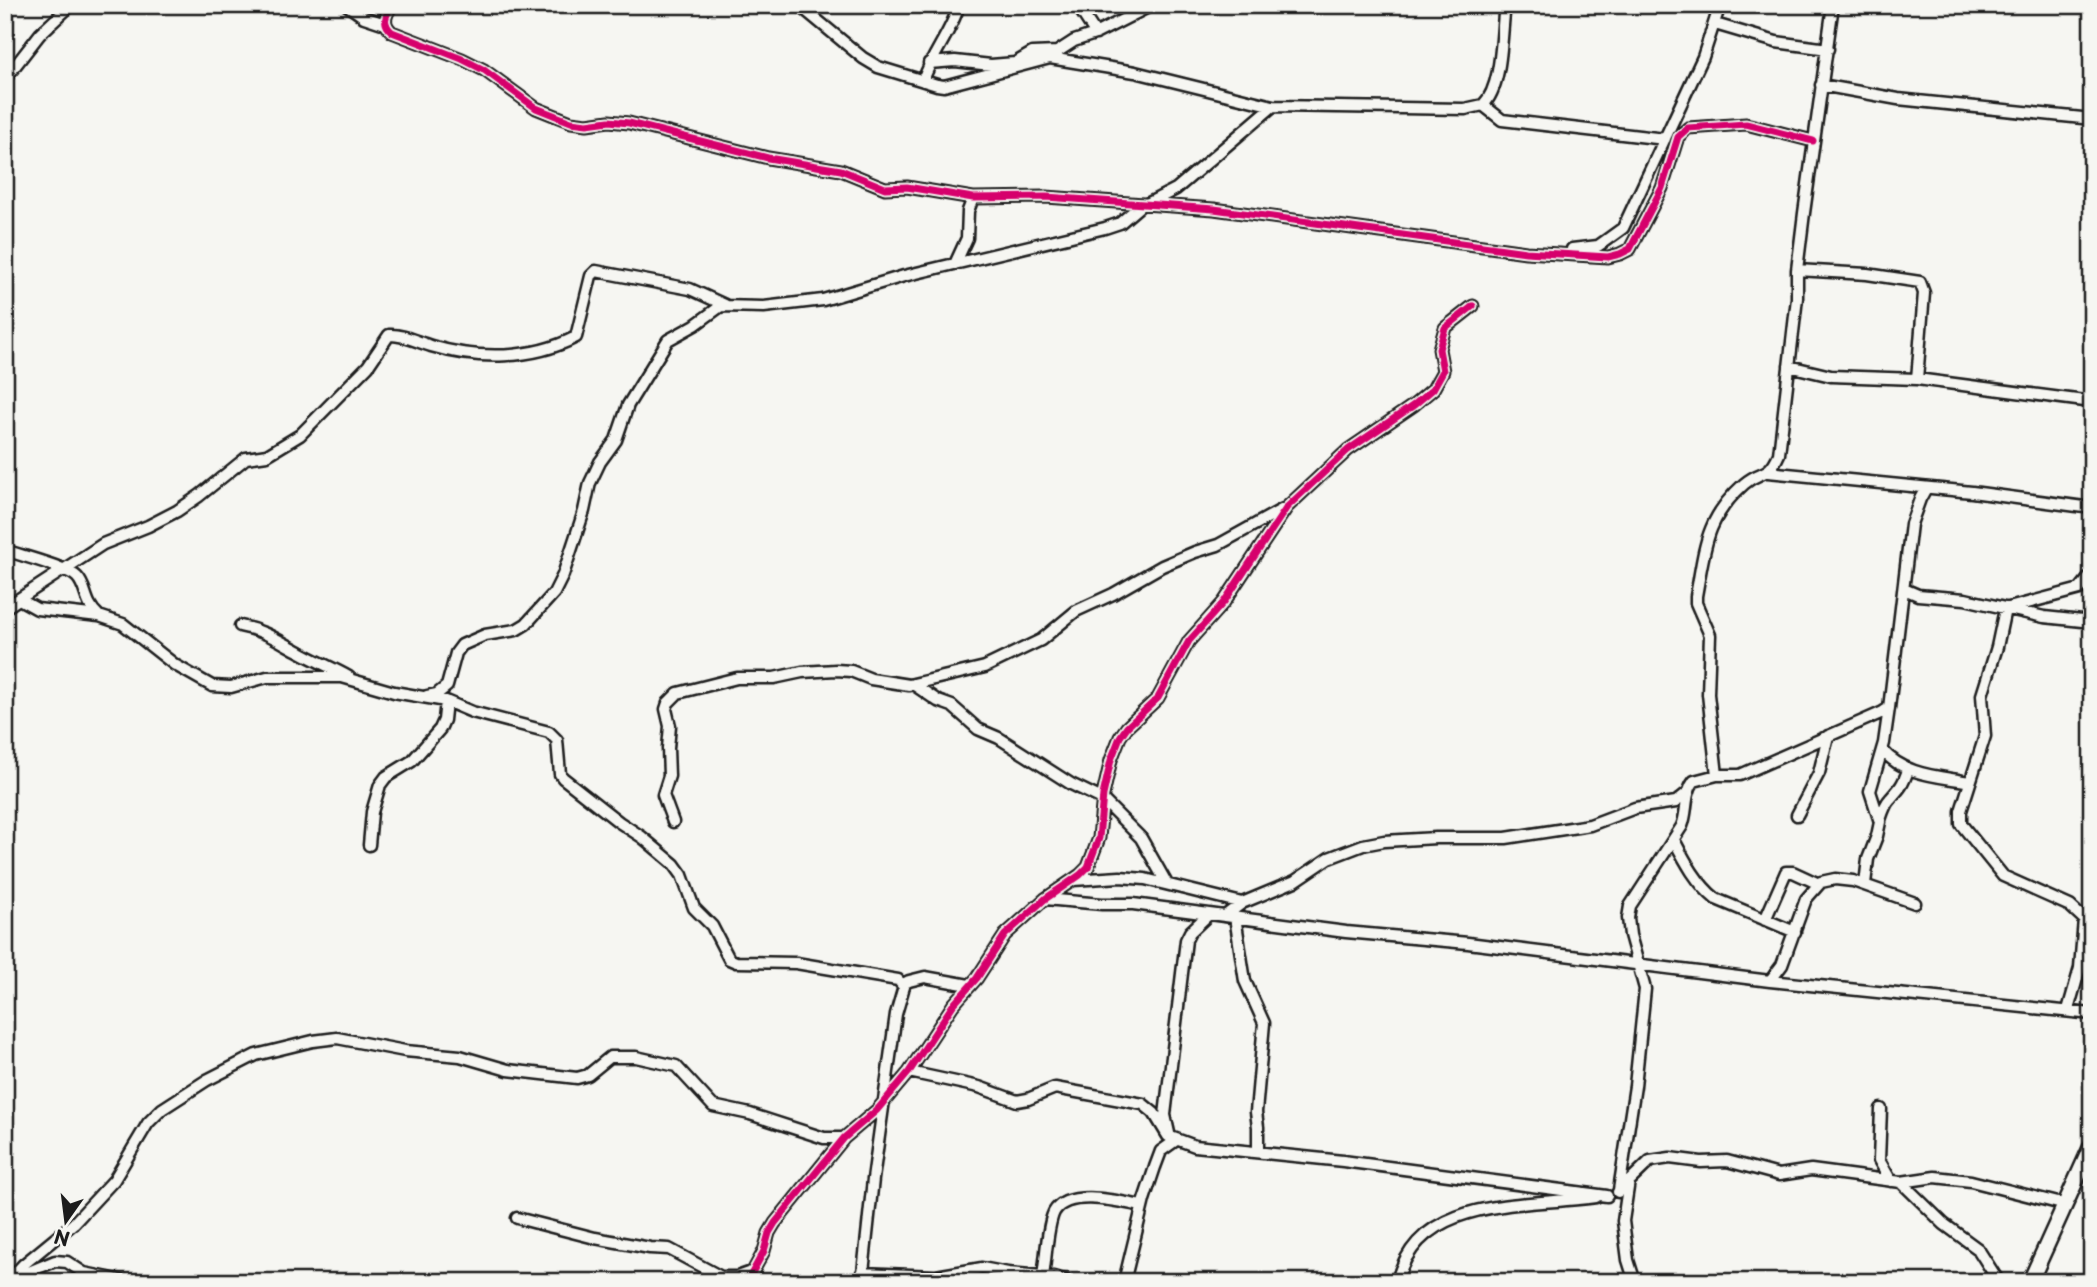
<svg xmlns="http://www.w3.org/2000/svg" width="2097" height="1287" font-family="'Playpen Sans',sans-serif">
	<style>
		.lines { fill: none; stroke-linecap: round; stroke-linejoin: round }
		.street-casing { stroke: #1c1c1c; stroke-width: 15 }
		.secondary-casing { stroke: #1c1c1c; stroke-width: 19 }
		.street { stroke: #f6f6f2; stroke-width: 10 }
		.secondary { stroke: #f6f6f2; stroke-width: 14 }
		.cycleway-casing { stroke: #f6f6f2; stroke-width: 11 }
		.cycleway { stroke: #d6006c; stroke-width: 7 }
	</style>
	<rect width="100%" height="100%" fill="#f6f6f2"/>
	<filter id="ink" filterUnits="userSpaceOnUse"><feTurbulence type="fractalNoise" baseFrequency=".0143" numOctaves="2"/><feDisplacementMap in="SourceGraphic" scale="14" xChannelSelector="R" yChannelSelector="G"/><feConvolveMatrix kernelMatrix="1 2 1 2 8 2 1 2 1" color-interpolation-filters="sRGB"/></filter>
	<g filter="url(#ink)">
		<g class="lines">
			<g class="street-casing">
				<path id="street" d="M 347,5 L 364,17 L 385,24
					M 392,5 C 385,16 382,23 392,32 L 462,59 L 484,70 L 536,108 L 571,122 L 587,124 L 609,121 L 629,123 L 768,158 L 841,170 L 885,188 L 907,187 L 973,198 L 1046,197 L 1214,209 L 1526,252 L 1608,257 L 1620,254 L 1630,249 L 1662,188 L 1678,137 L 1688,128 L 1746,124 L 1813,141
					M 799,5 L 863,58 L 878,67 L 937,85 L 944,86 L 1050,58 L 1135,72 L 1273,106
					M 1077,5 L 1096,34
					M 1715,24 L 1776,42 L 1828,49
					M 929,63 L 955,61 L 991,65 L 1015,63 L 1032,53 L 1057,52 L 1074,41 L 1095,34 L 1152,5
					M 5,79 L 40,34 L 71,5
					M 923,81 C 932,54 951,33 959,5
					M 1821,85 L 1898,99 L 2092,119
					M 1483,105 L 1502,120 L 1665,139
					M 1147,204 L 1176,189 L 1273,106 L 1465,109 L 1483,105 C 1503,86 1501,33 1505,5
					M 1572,249 L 1598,246 L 1623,228 L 1703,57 L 1720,5
					M 955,264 L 967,238 L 968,211 L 973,198
					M 1797,270 L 1867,274 L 1920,282 L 1924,293 L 1917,379
					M 1789,366 L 1831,376 L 1917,379 L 2092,402
					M 1768,472 L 1972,492 L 2092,508
					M 5,550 C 22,556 67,567 77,577 C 87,587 84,603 98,615
					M 1904,589 L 1918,595 L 1965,599 L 2044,617 L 2092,622
					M 19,599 L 37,609 L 99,616 L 123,624 L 175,665 L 212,686 L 231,687 L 267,677 L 342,677 L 394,692 L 446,701 L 472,712 L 549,732 L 557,740 L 560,774 L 563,778 L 619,822 L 642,837 L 674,864 L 682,875 L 694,908 L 712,926 L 729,959 L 736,962 L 796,963 L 898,980 L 904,987
					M 5,608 L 103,544 L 148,526 L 177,511 L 199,496 L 246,458 L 267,455 L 300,435 L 368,366 L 389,335 C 403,334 417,342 431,346 C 478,360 532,360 576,337 L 591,276 L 596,271 L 690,289 L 725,305
					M 240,626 C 264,630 279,641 300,652 C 316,661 333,668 349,677
					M 913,684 L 938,701 L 952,706 L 978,729 L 999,738 L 1071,784 L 1102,799 L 1141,838 L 1167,884
					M 427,696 L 437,694 L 447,686 L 456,653 L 462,645 L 485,635 L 516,630 L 526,624 L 554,593 L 563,575 L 584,511 L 590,483 L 600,462 L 616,440 L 628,405 L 668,340 L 695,325 L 721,306 L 764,307 L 823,300 L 904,276 L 1105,228 L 1120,223 L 1141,205
					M 1882,750 C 1905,776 1938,776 1970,782
					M 1717,775 L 1708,694 L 1710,635 L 1696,603 L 1696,596 C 1705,548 1705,519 1744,484 C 1761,469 1768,479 1779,454 L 1797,298 L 1797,270 L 1804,213 L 1833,5
					M 1797,815 L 1819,773 L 1828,736
					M 1880,820 C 1882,814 1885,804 1890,799 C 1900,788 1903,785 1908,770
					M 673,822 L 663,795 L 669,776 L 668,748 L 670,726 L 666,709 L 668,703 L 678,693 L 737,678 L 774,678 L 802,672 L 836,670 L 851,671 L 871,679 L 909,685 L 985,667 L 1041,640 L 1076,611 L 1113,594 L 1162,566 L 1195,552 L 1218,545 L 1283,509
					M 1674,840 C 1685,861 1697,884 1716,899 L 1795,932
					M 369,845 L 372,812 L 380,785 L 386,777 L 412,761 L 440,729 L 444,720 L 446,701
					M 1073,880 L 1120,877 L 1145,879 L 1242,903
					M 1865,884 L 1868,859 L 1877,836 L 1880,822 L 1870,791 L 1884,743 L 1889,708
					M 1045,899 L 1102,904 L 1133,904 L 1346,932 L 1468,943 L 1770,981 L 2092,1014
					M 1225,916 L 1242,903 L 1295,881 L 1329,858 L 1363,845 L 1384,841 L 1436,838 L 1506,838 L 1590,825 L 1635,808 L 1676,802 L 1687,793
					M 1235,917 L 1245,981 L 1264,1023 L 1256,1112 L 1258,1127 L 1258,1152
					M 1765,920 L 1786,872 L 1793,872 L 1819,884
					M 1770,981 L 1782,965 L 1806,899 L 1821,882 L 1835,879 L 1853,881 L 1915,903
					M 2068,1010 L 2080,968 L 2084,919 L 2070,906 L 2003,876 L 1961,824 L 1961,811 L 1985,736 L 1982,695 L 1997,647 L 2005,609 L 2080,589 L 2092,574
					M 909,1072 L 979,1087 L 1017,1101 L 1028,1099 L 1055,1088 L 1143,1104 L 1154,1113 L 1168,1136 L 1195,1146 L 1343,1161 L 1607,1196
					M 1881,1109 L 1879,1160 L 1891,1181
					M 1169,1133 L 1165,1115 L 1186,940 L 1190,932 L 1209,914
					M 1629,1181 L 1623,1221 L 1628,1260 L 1635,1282
					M 1901,1182 L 1944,1224 L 1978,1249 L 1999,1282
					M 1619,1190 L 1635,1086 L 1645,989 L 1630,935 L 1628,918 L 1630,906 L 1682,826 C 1688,811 1684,794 1694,781 L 1717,775 L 1740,775 L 1883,712 L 1889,708 L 1911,524 L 1920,499 L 1926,488
					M 1618,1192 L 1650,1161 L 1670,1158 L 1701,1162 L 1727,1161 L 1779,1175 L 1811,1170 L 1901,1182 L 1935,1177 L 1971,1181 L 2066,1205
					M 517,1218 L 595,1238 L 650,1248 L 669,1249 L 721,1277 L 737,1277 L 754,1271
					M 862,1273 L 936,1276 L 982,1268 L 1008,1273 L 1053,1277 L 1071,1282
					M 1043,1276 C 1046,1259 1047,1226 1054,1212 C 1068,1188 1121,1202 1142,1206
					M 12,1279 L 55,1261 L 67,1262 L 84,1273 L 129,1282
					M 7,1282 L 24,1264 L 74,1223 L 114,1180 L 148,1123 L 162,1109 L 207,1080 L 256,1055 L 313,1041 L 337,1038 L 405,1051 L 460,1056 L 508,1070 L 577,1078 L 588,1075 L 610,1057 L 636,1057 L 676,1066 L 713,1106 L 750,1114 L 824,1138 L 844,1138
					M 747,1282 L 764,1251 L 769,1233 L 775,1223 L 844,1138 L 877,1110 L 909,1072 L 953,1005 L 977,978 L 1005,935 L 1045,899 L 1080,875 L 1088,867 L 1099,838 L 1103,795 L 1111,760 L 1120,737 L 1127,727 L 1158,698 L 1189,641 L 1224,602 L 1287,507 L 1348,450 L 1414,405 L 1433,389 L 1443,371 L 1439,349 L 1445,328 L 1473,306
					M 862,1282 L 873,1179 L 896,1014 L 905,983 L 909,981 L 925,977 L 969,985
					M 1124,1282 L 1144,1200 L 1155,1167 L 1161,1151 L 1175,1141
					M 1397,1282 C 1418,1194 1528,1207 1596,1197"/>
			</g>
			<g class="secondary-casing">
				<path id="secondary" d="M 2030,1282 L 2092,1145"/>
			</g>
			<use href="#street" class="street"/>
			<use href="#secondary" class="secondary"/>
			<g class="cycleway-casing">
				<path id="cycleway" d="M 392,5 C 385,16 382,23 392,32 L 462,59 L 484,70 L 536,108 L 571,122 L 587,124 L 609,121 L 629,123 L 768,158 L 841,170 L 885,188 L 907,187 L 973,198 L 1046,197 L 1214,209 L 1526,252 L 1608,257 L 1620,254 L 1630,249 L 1662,188 L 1678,137 L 1688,128 L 1746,124 L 1813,141
					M 747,1282 L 764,1251 L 769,1233 L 775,1223 L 844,1138 L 877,1110 L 909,1072 L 953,1005 L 977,978 L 1005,935 L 1045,899 L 1080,875 L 1088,867 L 1099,838 L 1103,795 L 1111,760 L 1120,737 L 1127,727 L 1158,698 L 1189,641 L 1224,602 L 1287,507 L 1348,450 L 1414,405 L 1433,389 L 1443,371 L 1439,349 L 1445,328 L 1473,306"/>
			</g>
			<use href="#cycleway" class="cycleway"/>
		</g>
	</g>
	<rect width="2097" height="1287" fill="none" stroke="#f6f6f2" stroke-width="28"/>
	<rect x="14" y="14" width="2069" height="1259" fill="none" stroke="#1c1c1c" stroke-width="2.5" filter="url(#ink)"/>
	<g transform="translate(66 1221) rotate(194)" stroke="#f6f6f2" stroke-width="5" paint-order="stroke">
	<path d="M0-5L12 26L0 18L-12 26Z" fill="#1c1c1c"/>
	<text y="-10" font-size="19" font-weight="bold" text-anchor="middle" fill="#1c1c1c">N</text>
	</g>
</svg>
